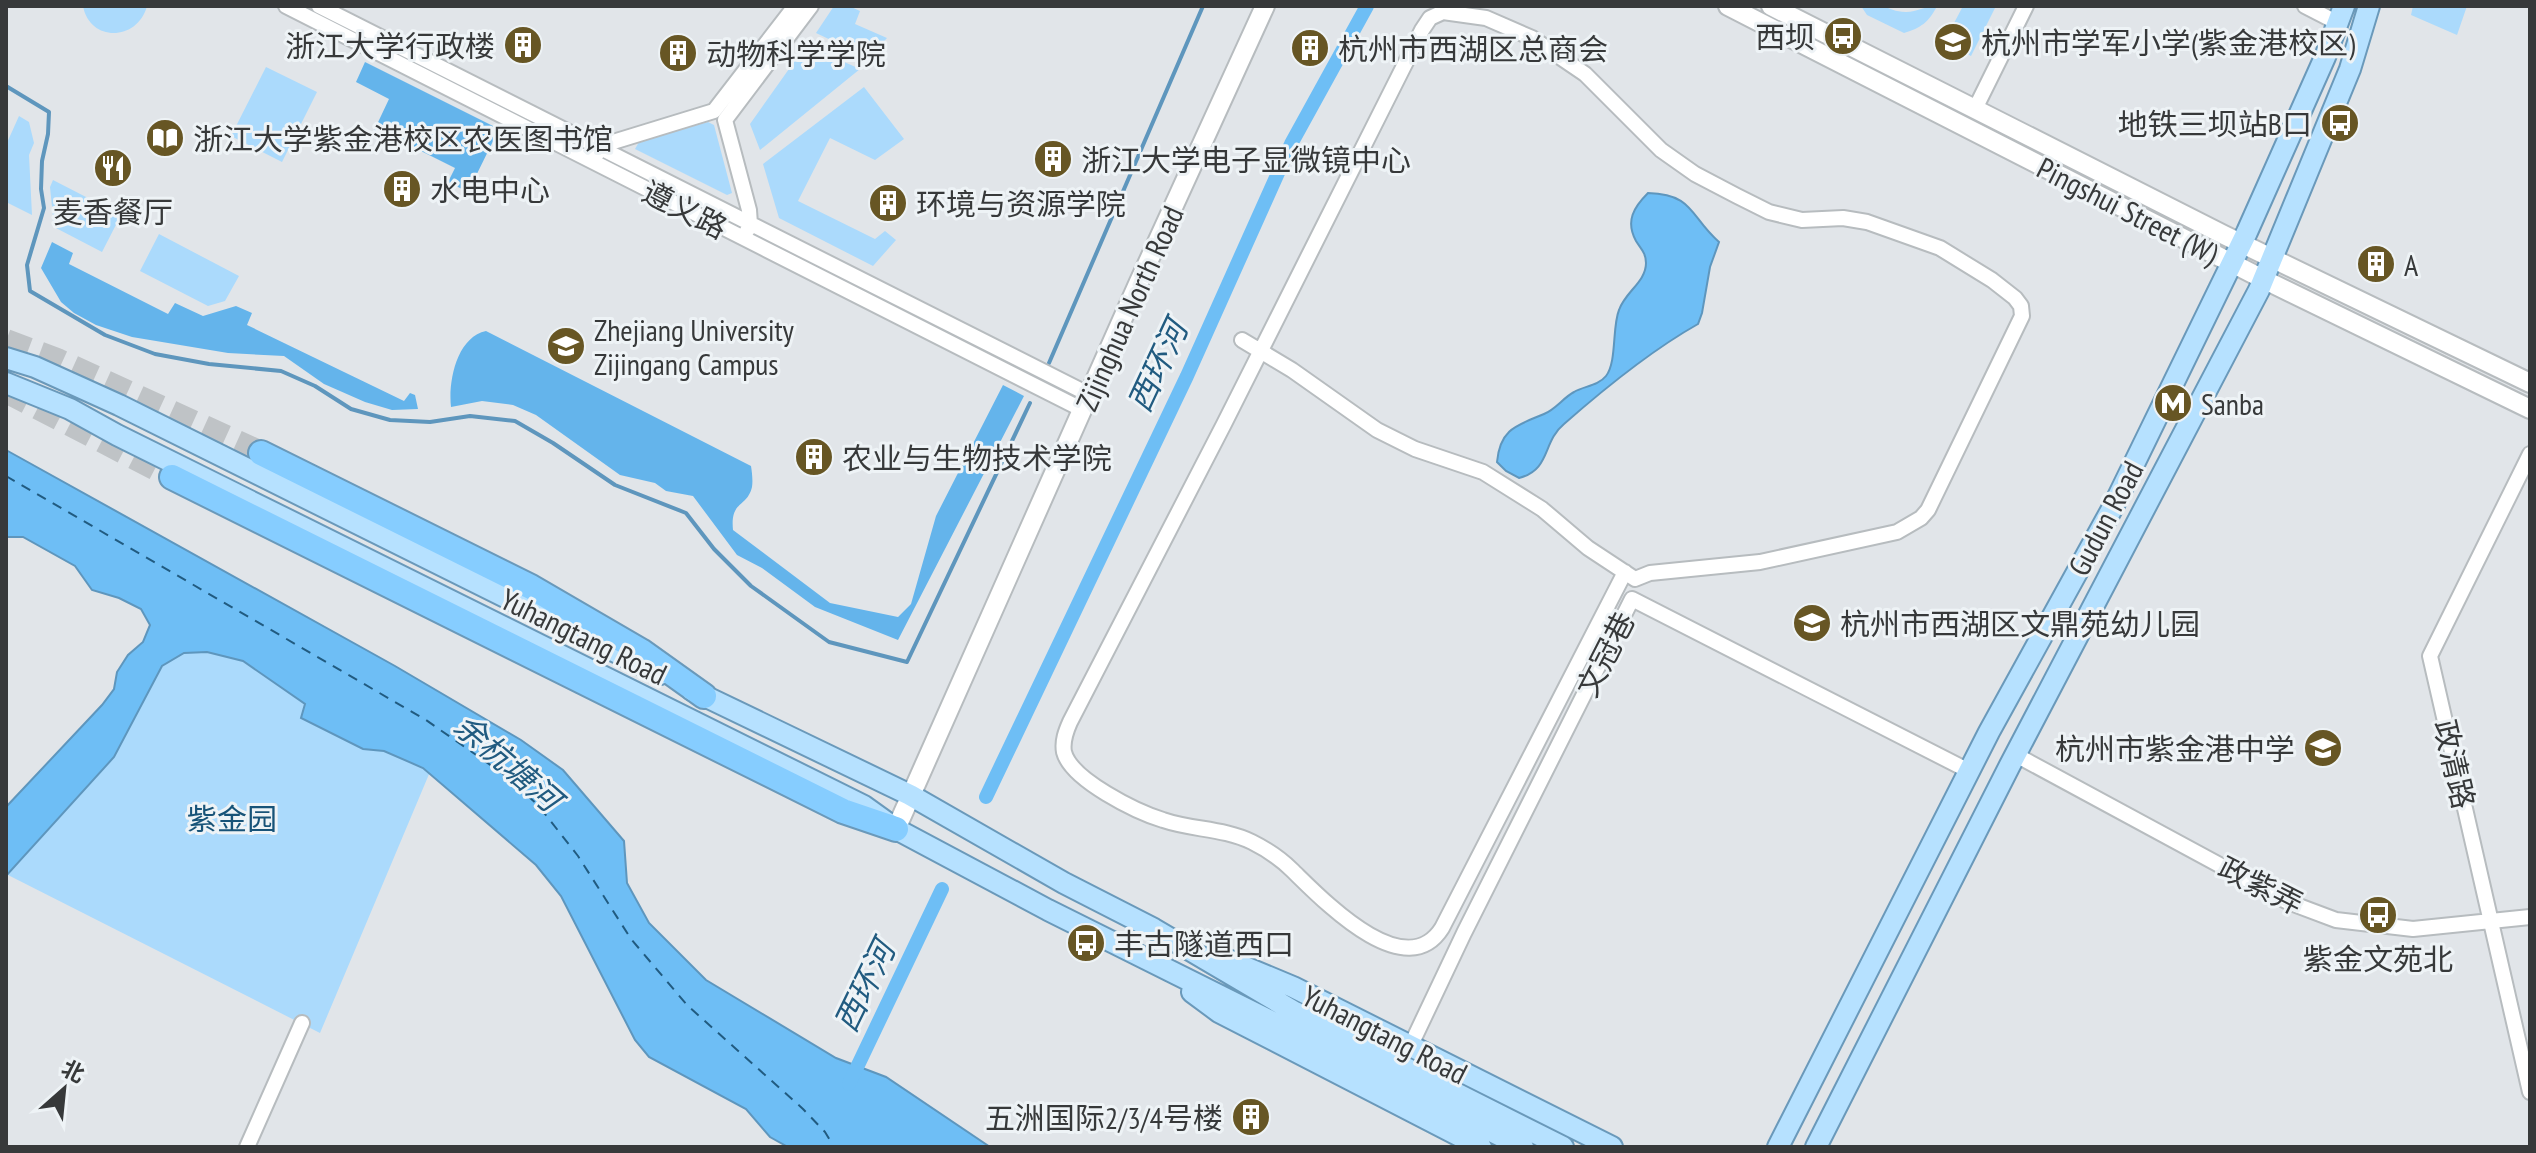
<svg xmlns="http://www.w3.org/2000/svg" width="2536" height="1153" font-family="'PT Sans Narrow','Noto Sans SC',sans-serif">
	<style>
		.green { fill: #abdafc }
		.forest { fill: #64b4eb }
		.water { fill: #6ebef5; stroke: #5e96bd; stroke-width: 2 }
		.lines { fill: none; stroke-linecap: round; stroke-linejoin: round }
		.stream { stroke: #5e96bd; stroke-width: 4 }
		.canal { stroke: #6ebef5; stroke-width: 14 }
		.ferry { stroke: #215b80; stroke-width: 2; stroke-dasharray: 10 8; stroke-linecap: butt }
		.highway-tunnel { stroke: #bfc3c6; stroke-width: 24; stroke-dasharray: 24 12; stroke-linecap: butt }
		.street-casing { stroke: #b7bcbf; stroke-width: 18 }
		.secondary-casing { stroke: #b7bcbf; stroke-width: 22 }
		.primary-casing { stroke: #6a99ba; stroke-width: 24 }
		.highway-casing { stroke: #6a99ba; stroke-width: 28 }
		.street { stroke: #fff; stroke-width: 14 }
		.secondary { stroke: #fff; stroke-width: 18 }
		.primary { stroke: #b6e1ff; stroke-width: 20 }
		.highway { stroke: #86cdff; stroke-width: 24 }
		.labels { text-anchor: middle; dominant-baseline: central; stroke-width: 6; stroke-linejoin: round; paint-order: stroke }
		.poi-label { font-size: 30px; fill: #37393a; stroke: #eef3f6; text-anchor: start }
		.street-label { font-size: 30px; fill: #37393a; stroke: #eef3f6 }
		.park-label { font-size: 30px; fill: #175378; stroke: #eef3f6 }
		.water-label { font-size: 32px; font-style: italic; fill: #215b80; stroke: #eef3f6 }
	</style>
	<rect width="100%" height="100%" fill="#e1e5e9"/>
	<path class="green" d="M 83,6 L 147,6 C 138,41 90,43 83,6 Z
		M 834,6 L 849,6 L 860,11 L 855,24 L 887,38 L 869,58 L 816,33 Z
		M 1861,6 C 1867,6 1875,5 1881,6 C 1890,8 1895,12 1906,12 C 1918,12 1924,6 1937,6 C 1929,22 1921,28 1904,33 L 1867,15 Z
		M 1963,6 L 1995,8 L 1971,56 L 1944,42 Z
		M 2413,6 L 2467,6 L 2457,35 L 2411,15 Z
		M 806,45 L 860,69 L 760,150 L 750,124 Z
		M 266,67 L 317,92 L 282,162 L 231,136 Z
		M 864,87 L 904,139 L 875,160 L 830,138 L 798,201 L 875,239 L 885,231 L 896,240 L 873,266 L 779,218 L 763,164 Z
		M 19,116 L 29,122 L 34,143 L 29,155 L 32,215 L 6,202 L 6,145 Z
		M 708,122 L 714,125 L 732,193 L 727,195 L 635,149 L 639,142 Z
		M 53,180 L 121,215 L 102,252 L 54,227 L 50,187 Z
		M 159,234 L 239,276 L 225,301 L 208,306 L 140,271 Z
		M 208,627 L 435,760 L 320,1033 L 6,874 L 6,860 L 160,657 Z"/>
	<path class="forest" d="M 365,62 L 499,129 L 468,192 L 448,182 L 455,168 L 393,137 L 389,143 L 372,135 L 389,99 L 356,82 Z
		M 52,242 L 73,253 L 69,264 L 168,314 L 175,303 L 203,316 L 236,306 L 252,313 L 247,325 L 404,401 L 410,393 L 415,395 L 418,409 L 392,410 L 365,402 L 324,384 L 284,356 L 228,353 L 132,337 L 96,325 L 74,313 L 61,302 L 41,268 Z
		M 486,331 L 751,466 C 752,472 753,481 752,487 C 747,508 730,500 733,530 L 830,603 L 898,617 L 911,604 L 936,516 L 1003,385 L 1024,396 L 898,640 L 815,607 L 762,568 L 737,555 L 693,496 L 666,491 L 655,483 L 620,475 L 536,415 L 513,405 L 482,401 L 451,407 C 448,381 457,337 486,331 Z"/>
	<path class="water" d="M 1648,193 C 1694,194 1690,217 1719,242 L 1710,267 L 1702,313 L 1698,324 C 1650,351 1605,388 1564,424 C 1542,442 1551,470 1519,478 L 1506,471 L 1497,462 C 1500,428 1518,425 1544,414 C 1556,409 1563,398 1574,392 C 1584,386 1598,386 1606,376 C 1617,362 1612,327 1619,310 C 1625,292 1646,282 1646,263 C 1646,253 1641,249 1636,241 C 1625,221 1634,207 1648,193 Z
		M 6,450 L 395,666 L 521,740 L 563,770 L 624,841 L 627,883 L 649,923 L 706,980 L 836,1058 L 886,1077 L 990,1147 L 788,1147 L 770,1137 L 746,1109 L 649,1057 L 635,1040 L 561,896 L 536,865 L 423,768 L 384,751 L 363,749 L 301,718 L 305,704 L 243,661 L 207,652 L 184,653 L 162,666 L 114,757 L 6,876 L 6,807 L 102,705 L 114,689 L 117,672 L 128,655 L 143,642 L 150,625 L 141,609 L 119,598 L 92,590 L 75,566 L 23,537 L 6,537 Z"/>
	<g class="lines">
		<path class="stream" d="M 6,86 L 49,112 L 48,134 L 42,161 L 41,189 L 44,208 L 27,265 L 30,291 L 105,335 L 155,354 L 209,364 L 281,371 L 315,386 L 351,409 L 390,420 L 430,422 L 470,416 L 515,421 L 553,443 L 615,485 L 686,513 L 714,549 L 751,586 L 829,642 L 907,662 L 1030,403
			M 1049,363 L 1203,6"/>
		<path class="canal" d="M 986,797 L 1187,376 L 1291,144 L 1367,6
			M 849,1084 L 942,889"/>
		<path class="ferry" d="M 6,476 L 426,720 L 502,773 L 538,805 L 578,856 L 631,939 L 687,1005 L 803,1109 L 825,1132 L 834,1147"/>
		<path class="highway-tunnel" d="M 6,341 L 57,360 L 261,453
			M 6,391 L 172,477"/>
		<g class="street-casing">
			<path id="street" d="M 286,6 L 1083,410
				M 319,6 L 1090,395
				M 2305,6 L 2338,23
				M 1975,109 L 2026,6
				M 597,154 L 600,149 L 613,142 L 714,111 L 795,6
				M 747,231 L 750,224 L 749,210 L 725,120 L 811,6
				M 1242,340 L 1292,370 L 1377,430 L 1415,449 L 1483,472 L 1542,509 L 1588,548 L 1635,579 L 1650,573 L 1760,562 L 1897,532 L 1921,518 L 1928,510 L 2022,316 L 2021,306 L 2015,298 L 1992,280 L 1940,248 L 1867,222 L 1843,218 L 1802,220 L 1769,212 L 1737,196 L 1695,174 L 1661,150 L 1585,74 L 1532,38 L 1486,18 L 1443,12 L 1430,18 L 1422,30 L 1224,424 L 1070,722 C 1066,731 1062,741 1064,752 C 1071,780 1137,812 1163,820 C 1192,830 1223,828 1252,842 C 1266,849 1280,858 1292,870 C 1321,898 1405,987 1442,928 L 1625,572
				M 2530,454 L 2430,656 L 2530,1092
				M 2016,755 L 2288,902 L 2336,920 L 2413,929 L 2530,917
				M 1410,1047 L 1464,933 L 1632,599 L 1969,771
				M 247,1147 L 302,1023"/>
		</g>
		<g class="secondary-casing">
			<path id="secondary" d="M 1728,6 L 2263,279 L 2530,409
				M 1771,6 L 2224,235 L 2530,383
				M 896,829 L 1138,284 L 1265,6"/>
		</g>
		<g class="primary-casing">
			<path id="primary" d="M 6,358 L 35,367 L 119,405 L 660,674
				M 6,383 L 70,409 L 117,435 L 864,806 L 896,829 L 1048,910 L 1523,1147
				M 692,690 L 910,795 L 1064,883 L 1154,929 L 1295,1012 L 1563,1147
				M 1228,960 L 1293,987 L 1612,1147
				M 1192,992 L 1219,1012 L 1481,1147
				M 1778,1147 L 1989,732 L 2113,507 L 2247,232 L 2325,57 L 2344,6
				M 1816,1147 L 2010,765 L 2259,290 L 2350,69 L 2369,6"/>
		</g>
		<g class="highway-casing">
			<path id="highway" d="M 261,453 L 531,587 L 641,651 L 704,696
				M 172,477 L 843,811 L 896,829"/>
		</g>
		<use href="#street" class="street"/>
		<use href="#secondary" class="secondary"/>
		<use href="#primary" class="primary"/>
		<use href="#highway" class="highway"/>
	</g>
	<defs>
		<g id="bus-disc" transform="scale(2)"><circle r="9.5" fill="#675624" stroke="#eef3f6"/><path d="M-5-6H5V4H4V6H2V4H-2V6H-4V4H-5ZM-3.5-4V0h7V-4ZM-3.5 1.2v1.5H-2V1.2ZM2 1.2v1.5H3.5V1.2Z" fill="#fff"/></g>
		<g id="school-disc" transform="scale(2)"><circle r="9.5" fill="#675624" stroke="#eef3f6"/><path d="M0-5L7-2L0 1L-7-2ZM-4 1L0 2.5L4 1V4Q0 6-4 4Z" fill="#fff"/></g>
		<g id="building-disc" transform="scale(2)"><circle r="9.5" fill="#675624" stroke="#eef3f6"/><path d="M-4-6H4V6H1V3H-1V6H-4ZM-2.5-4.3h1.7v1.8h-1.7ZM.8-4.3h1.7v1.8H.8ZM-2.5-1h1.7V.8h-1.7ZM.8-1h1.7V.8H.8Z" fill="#fff"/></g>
		<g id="library-disc" transform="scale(2)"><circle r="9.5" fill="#675624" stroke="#eef3f6"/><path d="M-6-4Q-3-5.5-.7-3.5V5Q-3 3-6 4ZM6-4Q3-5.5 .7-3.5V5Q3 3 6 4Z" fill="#fff"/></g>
		<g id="restaurant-disc" transform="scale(2)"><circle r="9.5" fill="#675624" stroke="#eef3f6"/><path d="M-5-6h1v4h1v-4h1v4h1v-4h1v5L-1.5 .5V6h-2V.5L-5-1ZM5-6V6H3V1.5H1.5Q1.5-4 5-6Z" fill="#fff"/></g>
		<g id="university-disc" transform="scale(2)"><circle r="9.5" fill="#675624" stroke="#eef3f6"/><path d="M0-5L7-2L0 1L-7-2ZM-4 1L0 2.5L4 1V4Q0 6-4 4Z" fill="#fff"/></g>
		<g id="metro-disc" transform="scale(2)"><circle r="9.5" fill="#675624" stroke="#eef3f6"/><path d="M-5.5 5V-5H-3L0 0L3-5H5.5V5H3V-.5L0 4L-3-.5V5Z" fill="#fff"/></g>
	</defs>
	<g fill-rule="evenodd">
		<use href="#bus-disc" x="1843" y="36"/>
		<use href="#school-disc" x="1953" y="42"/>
		<use href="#building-disc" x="523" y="45"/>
		<use href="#building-disc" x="1310" y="48"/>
		<use href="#building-disc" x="678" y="53"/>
		<use href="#bus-disc" x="2340" y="123"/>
		<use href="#library-disc" x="165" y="138"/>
		<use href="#building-disc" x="1053" y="159"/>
		<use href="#restaurant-disc" x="113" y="168"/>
		<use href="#building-disc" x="402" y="189"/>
		<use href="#building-disc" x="888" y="203"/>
		<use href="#building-disc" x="2376" y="264"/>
		<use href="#university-disc" x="566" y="346"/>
		<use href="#metro-disc" x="2173" y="403"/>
		<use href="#building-disc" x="814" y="457"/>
		<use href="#school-disc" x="1812" y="623"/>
		<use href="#school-disc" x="2323" y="748"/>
		<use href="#bus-disc" x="2378" y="915"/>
		<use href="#bus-disc" x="1086" y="943"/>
		<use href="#building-disc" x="1251" y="1117"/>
	</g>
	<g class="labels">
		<g class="poi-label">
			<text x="1815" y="36" text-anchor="end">西坝</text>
			<text x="1981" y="42">杭州市学军小学(紫金港校区)</text>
			<text x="495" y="45" text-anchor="end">浙江大学行政楼</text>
			<text x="1338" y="48">杭州市西湖区总商会</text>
			<text x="706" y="53">动物科学学院</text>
			<text x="2312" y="123" text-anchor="end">地铁三坝站B口</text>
			<text x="193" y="138">浙江大学紫金港校区农医图书馆</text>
			<text x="1081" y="159">浙江大学电子显微镜中心</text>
			<text x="430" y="189">水电中心</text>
			<text x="916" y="203">环境与资源学院</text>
			<text x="113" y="211" text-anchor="middle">麦香餐厅</text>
			<text x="2404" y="264">A</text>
			<text x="594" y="329">Zhejiang University<tspan x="594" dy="34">Zijingang Campus</tspan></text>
			<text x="2201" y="403">Sanba</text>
			<text x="842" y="457">农业与生物技术学院</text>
			<text x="1840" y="623">杭州市西湖区文鼎苑幼儿园</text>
			<text x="2295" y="748" text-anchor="end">杭州市紫金港中学</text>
			<text x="1114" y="943">丰古隧道西口</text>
			<text x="2378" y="958" text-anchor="middle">紫金文苑北</text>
			<text x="1223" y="1117" text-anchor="end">五洲国际2/3/4号楼</text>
		</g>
		<g class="street-label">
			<text transform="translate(685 209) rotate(27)">遵义路</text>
			<text transform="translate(2128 210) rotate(27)">Pingshui Street (W)</text>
			<text transform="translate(1129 308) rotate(-66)">Zijinghua North Road</text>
			<text transform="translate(2105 518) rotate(-62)">Gudun Road</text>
			<text transform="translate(584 636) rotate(26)">Yuhangtang Road</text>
			<text transform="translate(1605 654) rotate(-63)">文冠巷</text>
			<text transform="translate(2455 764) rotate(77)">政清路</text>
			<text transform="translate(2261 885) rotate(27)">政紫弄</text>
			<text transform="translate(1385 1034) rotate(27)">Yuhangtang Road</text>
		</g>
		<g class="park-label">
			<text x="232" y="818">紫金园</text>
		</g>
		<g class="water-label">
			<text transform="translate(1157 366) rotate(-65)">西环河</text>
			<text transform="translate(508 762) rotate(41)">余杭塘河</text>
			<text transform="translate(864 986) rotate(-64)">西环河</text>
		</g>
	</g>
	<rect width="2536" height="1153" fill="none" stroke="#37393a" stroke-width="16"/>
	<g transform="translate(64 1089) rotate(27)" stroke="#eef3f6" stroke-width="6" paint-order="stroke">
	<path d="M0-6L14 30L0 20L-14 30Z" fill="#37393a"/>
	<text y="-12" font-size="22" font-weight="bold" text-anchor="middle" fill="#37393a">北</text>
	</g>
</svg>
